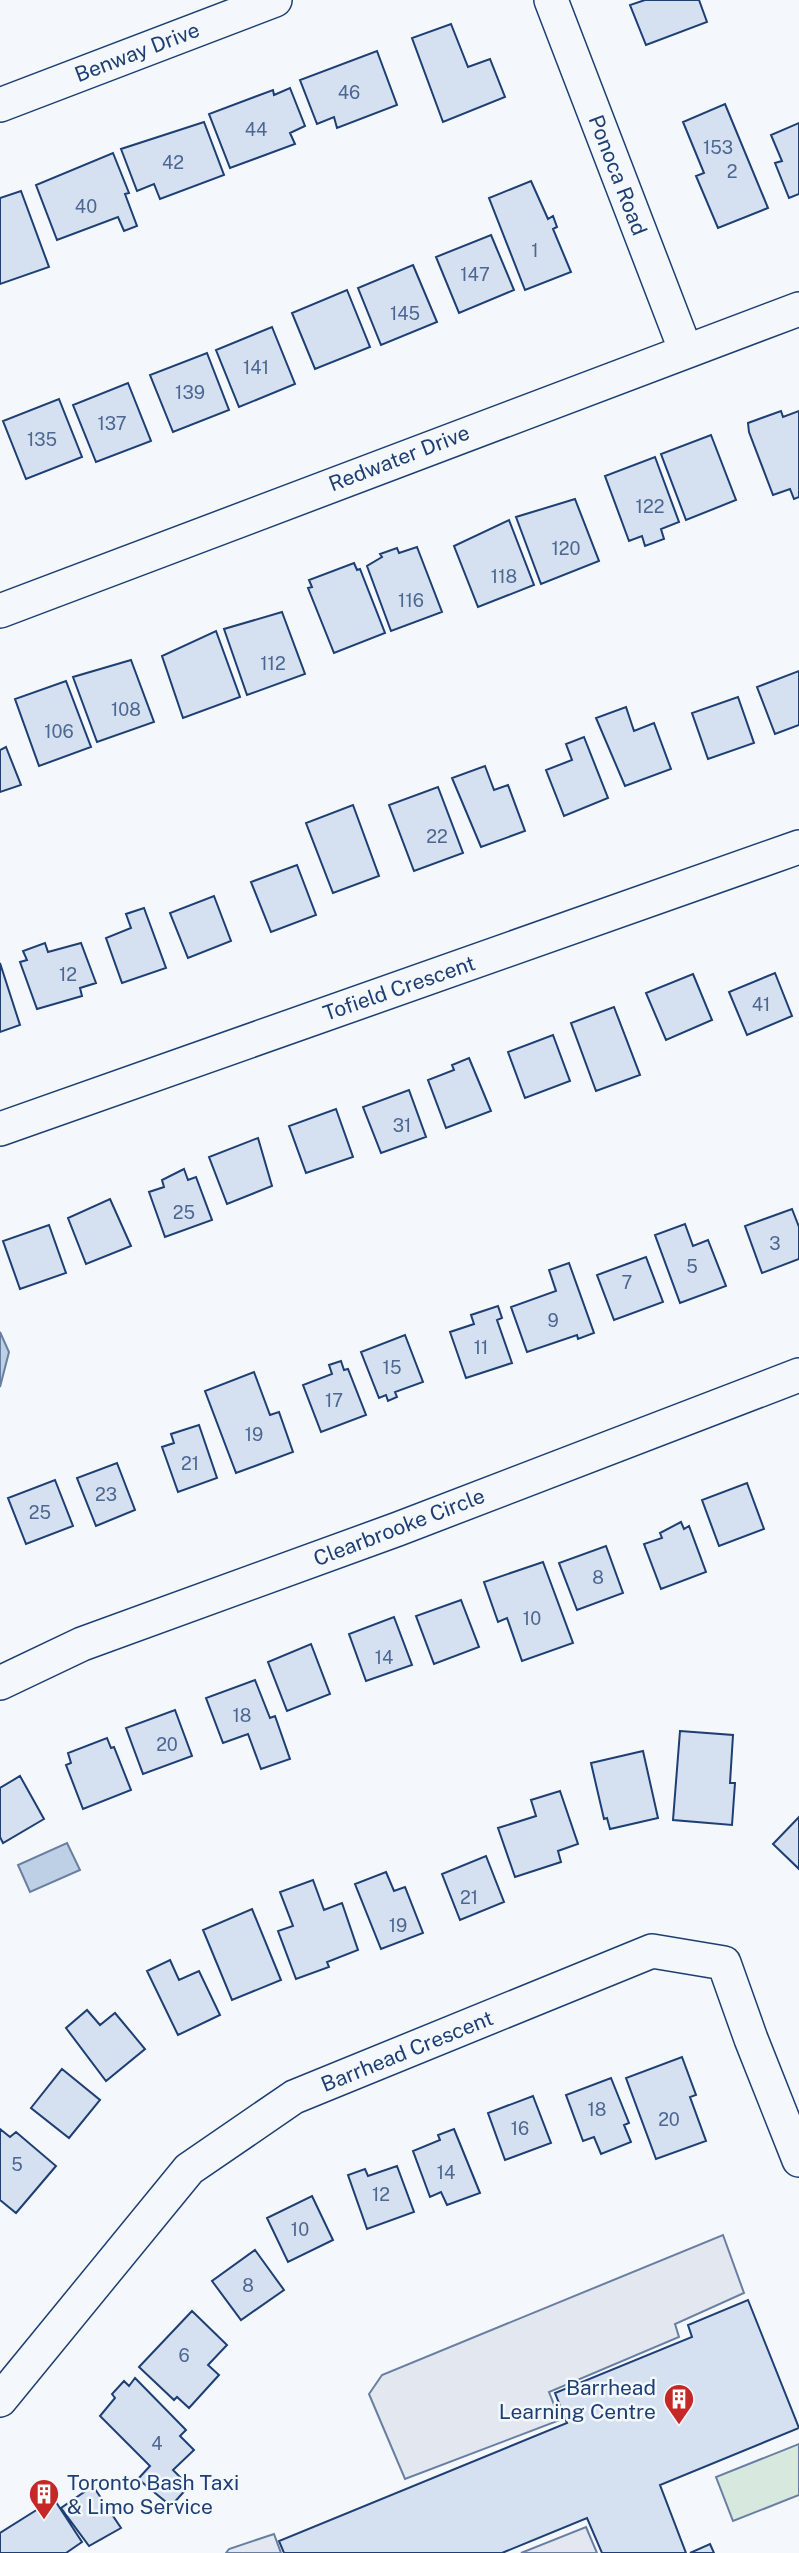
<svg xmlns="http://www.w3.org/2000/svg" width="799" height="2553" font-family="'Public Sans',sans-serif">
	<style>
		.green { fill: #d7e8df; stroke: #687fa3; stroke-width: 2 }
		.parking { fill: #e3e8f0; stroke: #687fa3; stroke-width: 2 }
		.water { fill: #bed0e5; stroke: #687fa3; stroke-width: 2 }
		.building { fill: #d5e0f0; stroke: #1d3f73; stroke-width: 2 }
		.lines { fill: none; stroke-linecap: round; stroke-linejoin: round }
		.minor-casing { stroke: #1d3f73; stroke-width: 36 }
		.minor { stroke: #f4f7fb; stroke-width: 33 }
		.labels { text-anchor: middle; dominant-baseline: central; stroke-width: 5; stroke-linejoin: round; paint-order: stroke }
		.number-label { font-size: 18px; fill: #4b6792 }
		.street-label { font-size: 21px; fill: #1d3f73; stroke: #f4f7fb }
		.poi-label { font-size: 21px; fill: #1d3f73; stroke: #f4f7fb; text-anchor: end }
	</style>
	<rect width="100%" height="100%" fill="#f4f7fb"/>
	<path class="green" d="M 799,2444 L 799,2495 L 733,2521 L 716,2477 Z"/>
	<path class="parking" d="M 723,2235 L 744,2293 L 675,2324 L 679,2337 L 549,2392 L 560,2420 L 405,2479 L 369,2394 L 382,2375 Z
		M 586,2527 L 597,2553 L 521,2553 Z
		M 274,2534 L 281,2553 L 226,2553 L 229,2549 Z"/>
	<path class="water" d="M 0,1332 L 9,1352 L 0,1387 Z
		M 67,1843 L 80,1870 L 30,1892 L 18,1865 Z"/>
	<path class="building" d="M 645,0 L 699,0 L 707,22 L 646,45 L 630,5 Z
		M 451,24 L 468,67 L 490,59 L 505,97 L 443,122 L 412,38 Z
		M 377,51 L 397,105 L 337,128 L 334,117 L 317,124 L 300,80 Z
		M 290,88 L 305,126 L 290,133 L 295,144 L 230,168 L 209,114 L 273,90 L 274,95 Z
		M 725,104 L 768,208 L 718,228 L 696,176 L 704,173 L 683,122 Z
		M 204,122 L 224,175 L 160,199 L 154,184 L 137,191 L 121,149 Z
		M 799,123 L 799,194 L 789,198 L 775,163 L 782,161 L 771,135 Z
		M 113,153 L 129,193 L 125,194 L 137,226 L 124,231 L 118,217 L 57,240 L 36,185 Z
		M 531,181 L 548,219 L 553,216 L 557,227 L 553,229 L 571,272 L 525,290 L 489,198 Z
		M 21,191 L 49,267 L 0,284 L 0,198 Z
		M 491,235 L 514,290 L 459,313 L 436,257 Z
		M 413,265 L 437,322 L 381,345 L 358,288 Z
		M 347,290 L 370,347 L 315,369 L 292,313 Z
		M 272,327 L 295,384 L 239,407 L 216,350 Z
		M 207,353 L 229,410 L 173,432 L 150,375 Z
		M 128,383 L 151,441 L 96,462 L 73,405 Z
		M 59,399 L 82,457 L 26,479 L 3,421 Z
		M 781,411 L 783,417 L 799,411 L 799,497 L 794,499 L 790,489 L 773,495 L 749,432 L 748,423 Z
		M 711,435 L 736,500 L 686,520 L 661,454 Z
		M 655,457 L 679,522 L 661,529 L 664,539 L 645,546 L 642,536 L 629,541 L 605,476 Z
		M 575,499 L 599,561 L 541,584 L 516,517 Z
		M 509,520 L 534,585 L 478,607 L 454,546 Z
		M 417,547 L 442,612 L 391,631 L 367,566 L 382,557 L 380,554 L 397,548 L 399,553 Z
		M 354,563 L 357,570 L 360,569 L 385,633 L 334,653 L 308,588 L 312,587 L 309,580 Z
		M 282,612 L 305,674 L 247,695 L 224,629 Z
		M 216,631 L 240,697 L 183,718 L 162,656 Z
		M 131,660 L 154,722 L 97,742 L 73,677 Z
		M 799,671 L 799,725 L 775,734 L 757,687 Z
		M 66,681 L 91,747 L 39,766 L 15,699 Z
		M 738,697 L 754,743 L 708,759 L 692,713 Z
		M 626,707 L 634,731 L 654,723 L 671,769 L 625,786 L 596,718 Z
		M 584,737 L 608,798 L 564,816 L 546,770 L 572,760 L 566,744 Z
		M 6,747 L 21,785 L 0,792 L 0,750 Z
		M 485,766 L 494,790 L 508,785 L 525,831 L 481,847 L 452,778 Z
		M 438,787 L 463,853 L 414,871 L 389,805 Z
		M 353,805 L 379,876 L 333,893 L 306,823 Z
		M 297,865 L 316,915 L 271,932 L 251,882 Z
		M 214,896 L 231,941 L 188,958 L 170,913 Z
		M 144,908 L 166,968 L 122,983 L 106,938 L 131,928 L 126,914 Z
		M 45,943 L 48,952 L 81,943 L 96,983 L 80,988 L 82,996 L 37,1009 L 20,962 L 27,960 L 23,951 Z
		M 0,963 L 20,1025 L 0,1032 Z
		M 775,973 L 792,1016 L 747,1035 L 729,992 Z
		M 693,974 L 712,1020 L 666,1040 L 646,993 Z
		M 614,1007 L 640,1075 L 596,1091 L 571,1023 Z
		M 553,1035 L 570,1081 L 525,1098 L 508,1052 Z
		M 469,1058 L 491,1111 L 446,1128 L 428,1080 L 454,1070 L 452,1065 Z
		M 409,1090 L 426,1137 L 381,1153 L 363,1107 Z
		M 336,1109 L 353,1157 L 306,1173 L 289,1126 Z
		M 258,1138 L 272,1186 L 227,1204 L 209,1157 Z
		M 184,1169 L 188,1180 L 196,1177 L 212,1220 L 165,1237 L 149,1192 L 164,1187 L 162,1180 Z
		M 110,1199 L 131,1246 L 86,1264 L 68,1218 Z
		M 792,1209 L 799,1227 L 799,1259 L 762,1273 L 745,1226 Z
		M 685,1224 L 693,1246 L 708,1240 L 726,1286 L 680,1303 L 655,1235 Z
		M 49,1225 L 66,1273 L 20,1289 L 3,1241 Z
		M 646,1257 L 663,1302 L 614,1320 L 597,1275 Z
		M 569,1263 L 594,1333 L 578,1339 L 577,1335 L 527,1352 L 511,1307 L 556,1291 L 549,1270 Z
		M 498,1306 L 502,1318 L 497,1320 L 512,1363 L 466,1378 L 450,1332 L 474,1324 L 471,1315 Z
		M 405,1335 L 423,1382 L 395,1392 L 397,1397 L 388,1401 L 386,1395 L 379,1398 L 361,1352 Z
		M 341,1361 L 344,1370 L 348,1369 L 366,1415 L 321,1432 L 303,1385 L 332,1374 L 329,1365 Z
		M 254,1372 L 270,1415 L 279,1412 L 293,1452 L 236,1473 L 205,1391 Z
		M 199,1425 L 217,1478 L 178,1492 L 162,1447 L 174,1443 L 171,1434 Z
		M 117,1463 L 135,1510 L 96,1526 L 77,1478 Z
		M 55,1480 L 73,1526 L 26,1544 L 8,1498 Z
		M 747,1483 L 764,1529 L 719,1546 L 702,1500 Z
		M 681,1522 L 684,1529 L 689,1526 L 706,1572 L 661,1589 L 644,1544 L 662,1538 L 660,1533 Z
		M 606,1546 L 623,1593 L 577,1610 L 559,1563 Z
		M 543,1562 L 573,1643 L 522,1661 L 507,1618 L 498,1622 L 484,1582 Z
		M 461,1600 L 479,1647 L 434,1664 L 416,1616 Z
		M 394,1617 L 412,1665 L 366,1681 L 349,1634 Z
		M 311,1644 L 330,1694 L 287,1711 L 268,1662 Z
		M 255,1680 L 270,1718 L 275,1716 L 290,1759 L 261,1769 L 248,1734 L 223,1743 L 206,1698 Z
		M 175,1710 L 192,1756 L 143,1774 L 126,1728 Z
		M 680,1731 L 733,1735 L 730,1783 L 735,1783 L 732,1825 L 673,1820 Z
		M 107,1738 L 111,1748 L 114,1747 L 131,1790 L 83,1809 L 66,1765 L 71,1763 L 68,1753 Z
		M 643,1751 L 658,1818 L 610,1829 L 607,1818 L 604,1819 L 591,1763 Z
		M 20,1776 L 44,1819 L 3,1843 L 0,1837 L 0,1788 Z
		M 560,1791 L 578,1844 L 558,1851 L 561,1862 L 515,1877 L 498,1828 L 536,1816 L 531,1800 Z
		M 799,1817 L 799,1869 L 773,1844 Z
		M 486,1856 L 504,1902 L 460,1920 L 442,1874 Z
		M 386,1872 L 394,1891 L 405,1887 L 423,1933 L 381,1949 L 355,1884 Z
		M 313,1880 L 324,1910 L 342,1903 L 358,1950 L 327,1962 L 329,1967 L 296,1979 L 278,1931 L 293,1926 L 280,1892 Z
		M 252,1909 L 281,1980 L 232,2000 L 203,1930 Z
		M 170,1960 L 179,1980 L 199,1971 L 220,2015 L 178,2035 L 147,1971 Z
		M 87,2010 L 100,2025 L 115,2013 L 145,2049 L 106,2081 L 66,2028 Z
		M 682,2057 L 696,2095 L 690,2097 L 706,2141 L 656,2159 L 626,2078 Z
		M 62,2069 L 100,2100 L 69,2138 L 31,2108 Z
		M 611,2078 L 629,2123 L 624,2125 L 631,2142 L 601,2154 L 594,2137 L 583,2141 L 566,2095 Z
		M 533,2096 L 551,2143 L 505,2160 L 488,2113 Z
		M 0,2129 L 10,2137 L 16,2132 L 56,2166 L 16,2213 L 0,2200 Z
		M 454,2129 L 480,2193 L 447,2205 L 441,2192 L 430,2197 L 413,2151 L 440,2140 L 438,2135 Z
		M 397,2166 L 414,2212 L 367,2229 L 348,2175 L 365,2169 L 368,2176 Z
		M 312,2196 L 333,2240 L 288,2262 L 267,2218 Z
		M 255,2250 L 284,2290 L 241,2320 L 212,2281 Z
		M 748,2300 L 799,2428 L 660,2485 L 686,2553 L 602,2553 L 587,2518 L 502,2553 L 284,2553 L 279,2541 L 567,2423 L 555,2393 L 692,2337 L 688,2325 Z
		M 192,2311 L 227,2345 L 208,2365 L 219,2375 L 189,2408 L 177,2397 L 174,2400 L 139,2367 Z
		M 135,2378 L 186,2430 L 180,2436 L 194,2450 L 173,2470 L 189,2486 L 171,2506 L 138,2479 L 150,2466 L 100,2416 L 115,2398 L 112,2394 L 124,2381 L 129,2386 Z
		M 93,2486 L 121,2528 L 89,2546 L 61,2508 Z
		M 54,2499 L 82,2542 L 66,2553 L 0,2553 L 0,2533 Z
		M 710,2544 L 714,2553 L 690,2553 Z"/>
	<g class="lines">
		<g class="minor-casing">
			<path id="minor" d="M 551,0 L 685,349
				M 0,105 L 275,0
				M 0,611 L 799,309
				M 0,1129 L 799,847
				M 0,1683 L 82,1644 L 398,1529 L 799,1375
				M 0,2400 L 189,2169 L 294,2097 L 652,1951 L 724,1963 L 751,2039 L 799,2160"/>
		</g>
		<use href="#minor" class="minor"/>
	</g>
	<defs>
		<g id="building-pin" transform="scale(1.575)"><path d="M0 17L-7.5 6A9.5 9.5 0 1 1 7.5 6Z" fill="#c62828" stroke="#f4f7fb"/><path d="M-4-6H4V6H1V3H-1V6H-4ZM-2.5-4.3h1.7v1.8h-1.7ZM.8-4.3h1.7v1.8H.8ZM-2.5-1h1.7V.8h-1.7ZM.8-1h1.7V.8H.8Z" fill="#fff"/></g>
	</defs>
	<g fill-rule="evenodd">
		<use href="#building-pin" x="679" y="2399"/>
		<use href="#building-pin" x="44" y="2494"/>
	</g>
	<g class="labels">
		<g class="number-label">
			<text x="349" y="92">46</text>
			<text x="256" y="129">44</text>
			<text x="718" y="147">153</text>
			<text x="173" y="162">42</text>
			<text x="732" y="171">2</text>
			<text x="86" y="206">40</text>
			<text x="535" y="250">1</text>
			<text x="475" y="274">147</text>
			<text x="405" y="313">145</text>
			<text x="256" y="367">141</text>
			<text x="190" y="392">139</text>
			<text x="112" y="423">137</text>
			<text x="42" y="439">135</text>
			<text x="650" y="506">122</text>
			<text x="566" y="548">120</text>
			<text x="504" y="576">118</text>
			<text x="411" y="600">116</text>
			<text x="273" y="663">112</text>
			<text x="126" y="709">108</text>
			<text x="59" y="731">106</text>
			<text x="437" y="836">22</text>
			<text x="68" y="974">12</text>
			<text x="761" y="1004">41</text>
			<text x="402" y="1125">31</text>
			<text x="184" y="1212">25</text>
			<text x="775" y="1243">3</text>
			<text x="692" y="1266">5</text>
			<text x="627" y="1282">7</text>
			<text x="553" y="1320">9</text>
			<text x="481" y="1347">11</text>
			<text x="392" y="1367">15</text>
			<text x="334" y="1400">17</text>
			<text x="254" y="1434">19</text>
			<text x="190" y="1463">21</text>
			<text x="106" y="1494">23</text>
			<text x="40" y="1512">25</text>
			<text x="598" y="1577">8</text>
			<text x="532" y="1618">10</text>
			<text x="384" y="1657">14</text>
			<text x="242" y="1715">18</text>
			<text x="167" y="1744">20</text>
			<text x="469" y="1897">21</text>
			<text x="398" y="1925">19</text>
			<text x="597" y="2109">18</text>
			<text x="669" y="2119">20</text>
			<text x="520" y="2128">16</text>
			<text x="17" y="2164">5</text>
			<text x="446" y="2172">14</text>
			<text x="381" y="2194">12</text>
			<text x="300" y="2229">10</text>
			<text x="248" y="2285">8</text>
			<text x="184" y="2355">6</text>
			<text x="157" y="2443">4</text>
		</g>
		<g class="street-label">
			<text transform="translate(137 52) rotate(-21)">Benway Drive</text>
			<text transform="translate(618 175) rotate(69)">Ponoca Road</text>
			<text transform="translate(399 458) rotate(-21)">Redwater Drive</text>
			<text transform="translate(399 988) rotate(-19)">Tofield Crescent</text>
			<text transform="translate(399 1527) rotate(-21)">Clearbrooke Circle</text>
			<text transform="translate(407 2051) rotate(-22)">Barrhead Crescent</text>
		</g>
		<g class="poi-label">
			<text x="656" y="2387">Barrhead<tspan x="656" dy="24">Learning Centre</tspan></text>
			<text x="67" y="2482" text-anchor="start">Toronto Bash Taxi<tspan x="67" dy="24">&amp; Limo Service</tspan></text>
		</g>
	</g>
</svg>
